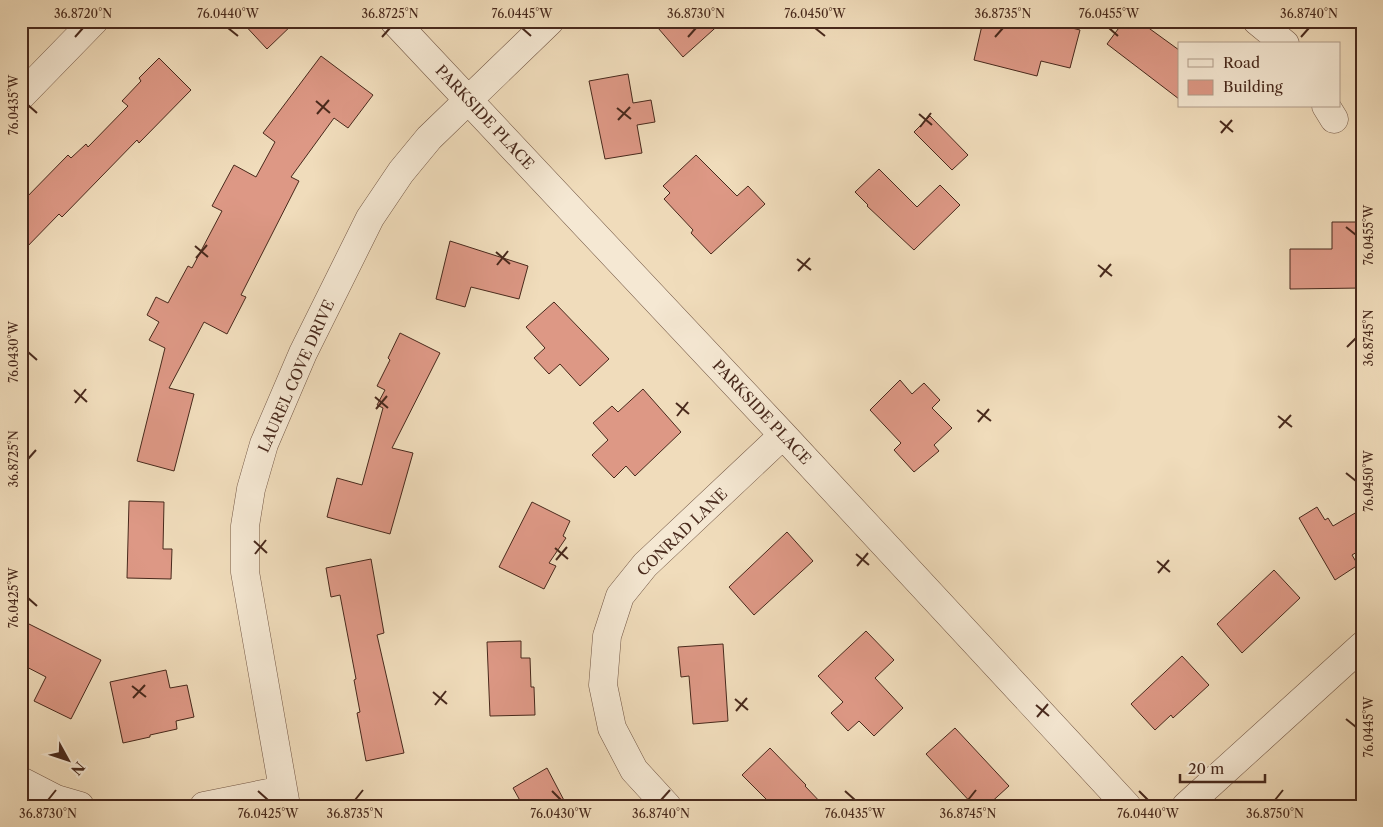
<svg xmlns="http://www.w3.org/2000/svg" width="1383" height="827" font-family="'Libre Caslon Text',serif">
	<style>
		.building { fill: #dd9885; stroke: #48291c }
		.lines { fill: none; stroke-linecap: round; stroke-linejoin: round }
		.street-casing { stroke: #725644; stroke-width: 29 }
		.street { stroke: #f5e8d3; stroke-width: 28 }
		.ticks { fill: none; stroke: #48291c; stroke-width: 2 }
		.labels { text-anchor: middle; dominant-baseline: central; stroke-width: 4; stroke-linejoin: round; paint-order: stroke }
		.street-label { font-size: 15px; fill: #48291c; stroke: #f5e8d3 }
		.neatline { fill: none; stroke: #48291c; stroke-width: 2 }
		.ticks-label { font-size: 12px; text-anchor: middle; fill: #48291c }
	</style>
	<rect width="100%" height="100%" fill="#f0dcbb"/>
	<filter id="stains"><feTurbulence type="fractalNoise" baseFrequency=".004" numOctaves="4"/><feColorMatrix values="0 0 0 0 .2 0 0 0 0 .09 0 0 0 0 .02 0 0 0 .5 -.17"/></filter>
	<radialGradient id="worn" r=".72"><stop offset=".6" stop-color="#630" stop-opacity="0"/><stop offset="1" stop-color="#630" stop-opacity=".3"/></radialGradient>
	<path class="building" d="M 241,21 L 296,21 L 267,49 Z
		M 652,21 L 723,21 L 683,57 Z
		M 983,21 L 1044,21 L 1080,30 L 1070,68 L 1041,61 L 1037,76 L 974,60 Z
		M 1124,21 L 1139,21 L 1179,50 L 1179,99 L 1107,44 Z
		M 321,56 L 373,95 L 348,128 L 334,118 L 291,177 L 299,181 L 241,295 L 246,297 L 227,334 L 204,322 L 169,388 L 194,394 L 174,471 L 137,461 L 165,348 L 149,340 L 159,322 L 147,315 L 156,297 L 168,303 L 188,266 L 192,268 L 222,211 L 212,206 L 234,165 L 256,177 L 275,142 L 263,133 Z
		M 159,58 L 191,90 L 139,143 L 137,140 L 62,217 L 59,214 L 21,253 L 21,203 L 68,155 L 71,158 L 86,144 L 88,147 L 128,106 L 122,101 L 141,81 L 139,78 Z
		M 628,74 L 633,103 L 651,100 L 655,122 L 637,125 L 642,153 L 605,159 L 589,81 Z
		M 930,116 L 968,155 L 952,170 L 914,132 Z
		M 696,155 L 737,196 L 748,186 L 765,204 L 711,254 L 691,233 L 693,230 L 664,199 L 670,193 L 663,186 Z
		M 879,169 L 917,207 L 940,185 L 960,205 L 914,250 L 867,206 L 868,205 L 855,192 Z
		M 1332,222 L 1362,222 L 1362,288 L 1290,289 L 1290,249 L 1332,249 Z
		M 450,241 L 528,266 L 519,299 L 471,287 L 465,307 L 436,299 Z
		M 554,302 L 609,359 L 580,386 L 560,364 L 549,374 L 534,358 L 545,348 L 526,327 Z
		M 400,333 L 440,353 L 392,448 L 413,453 L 390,534 L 327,517 L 337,478 L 362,485 L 383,408 L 377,405 L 385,390 L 377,386 L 390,360 L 388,358 Z
		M 900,380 L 912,394 L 924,383 L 940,400 L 932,408 L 952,428 L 934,445 L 939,451 L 914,472 L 894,450 L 901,443 L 870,410 Z
		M 643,389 L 681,432 L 635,476 L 626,466 L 614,478 L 592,455 L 608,440 L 593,423 L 612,406 L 618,412 Z
		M 129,501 L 164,502 L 163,549 L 172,549 L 171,579 L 127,578 Z
		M 532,502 L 570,521 L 563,536 L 566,538 L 549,563 L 556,566 L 544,589 L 499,567 Z
		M 1317,507 L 1325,520 L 1328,518 L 1333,526 L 1362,509 L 1362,549 L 1352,555 L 1358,565 L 1335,580 L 1299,518 Z
		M 787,532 L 813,561 L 754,615 L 729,587 Z
		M 371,559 L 384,633 L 377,635 L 404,753 L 366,761 L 357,713 L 360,712 L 354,680 L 356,679 L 340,595 L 331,597 L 326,568 Z
		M 1274,570 L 1300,598 L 1242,653 L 1217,624 Z
		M 21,620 L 101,660 L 71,719 L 34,701 L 46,677 L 21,664 Z
		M 866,631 L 894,660 L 875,678 L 903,708 L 874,736 L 859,721 L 848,731 L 831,713 L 843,702 L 818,676 Z
		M 521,641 L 521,658 L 530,658 L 531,687 L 534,687 L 535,715 L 490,716 L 487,642 Z
		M 723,644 L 728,721 L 693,724 L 689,676 L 681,677 L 678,647 Z
		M 1182,656 L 1209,685 L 1173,718 L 1171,715 L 1155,730 L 1131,704 Z
		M 166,670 L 170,688 L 187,685 L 194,717 L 176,721 L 177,729 L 150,735 L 150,737 L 123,743 L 110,682 Z
		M 955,728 L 1009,786 L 987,806 L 974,806 L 926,754 Z
		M 770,748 L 806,785 L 805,786 L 824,806 L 773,806 L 742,775 Z
		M 547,768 L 567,806 L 523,806 L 513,788 Z"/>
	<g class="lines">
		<g class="street-casing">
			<path id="street" d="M 394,21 L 783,435 L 1127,806
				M 1257,21 L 1285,44
				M 21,96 L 94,21
				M 1326,106 L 1334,119
				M 21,781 L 56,799 L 80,806
				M 204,806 L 283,790
				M 286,806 L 245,572 L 245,526 L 251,489 L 264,444 L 303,353 L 370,218 L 401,172 L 429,138 L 550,21
				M 667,806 L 634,770 L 612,728 L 603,685 L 607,636 L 620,596 L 645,565 L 783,435
				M 1186,806 L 1362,646"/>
		</g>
		<use href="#street" class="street"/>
	</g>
	<path class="ticks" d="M 228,28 L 238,36M 522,28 L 531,36M 815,28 L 825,36M 1109,28 L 1118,36M 75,37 L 83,28M 382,37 L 390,28M 688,37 L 696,28M 995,37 L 1003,28M 1301,37 L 1309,28M 316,101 L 330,113M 28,105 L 37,113M 617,108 L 631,119M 317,114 L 329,100M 919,114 L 932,125M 618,120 L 630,107M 1220,121 L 1233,132M 920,127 L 931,113M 1221,133 L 1232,120M 1346,227 L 1356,235M 195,246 L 208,257M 496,252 L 510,264M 196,258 L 207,245M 797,259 L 811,270M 497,265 L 508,251M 1098,265 L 1112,276M 798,271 L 810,258M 1100,277 L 1111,264M 1347,347 L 1356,338M 28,352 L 37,360M 74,390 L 87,402M 375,397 L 388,408M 75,403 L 86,389M 676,403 L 689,414M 376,409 L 387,396M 977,410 L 991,421M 677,416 L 688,402M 1278,416 L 1292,427M 978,422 L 989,409M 1279,428 L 1291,415M 28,459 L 36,450M 1346,473 L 1356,481M 254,541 L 267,553M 555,548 L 568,559M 255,554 L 266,540M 856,554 L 869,565M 556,560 L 567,547M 1157,561 L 1170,572M 857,566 L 868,553M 1158,573 L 1169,560M 28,598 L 37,606M 132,686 L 146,697M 433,692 L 447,704M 133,698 L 145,685M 735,699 L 748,710M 435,705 L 446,691M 1036,705 L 1049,716M 736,711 L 747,698M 1037,717 L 1048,704M 1346,719 L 1356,727M 258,791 L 268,800M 552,791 L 561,800M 845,791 L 855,800M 1139,791 L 1148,800M 48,800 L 56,790M 355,800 L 363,790M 661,800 L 670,790M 968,800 L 976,790M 1275,800 L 1283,790"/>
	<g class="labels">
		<g class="street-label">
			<text transform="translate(485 117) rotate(47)">PARKSIDE PLACE</text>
			<text transform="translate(296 376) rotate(-66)">LAUREL COVE DRIVE</text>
			<text transform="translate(762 412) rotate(47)">PARKSIDE PLACE</text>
			<text transform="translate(682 532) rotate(-44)">CONRAD LANE</text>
		</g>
	</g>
	<rect width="1383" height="827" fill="none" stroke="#f0dcbb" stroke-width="55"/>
	<rect x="1178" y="42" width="162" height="65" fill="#f5e8d3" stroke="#b09c8a"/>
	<rect x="1188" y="59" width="25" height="8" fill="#f5e8d3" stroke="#b09c8a"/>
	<text x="1223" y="68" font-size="15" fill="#48291c">Road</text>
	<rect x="1188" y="80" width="25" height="15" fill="#dd9885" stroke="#b09c8a"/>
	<text x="1223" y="92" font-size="15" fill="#48291c">Building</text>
	<g transform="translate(68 760) rotate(130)" stroke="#f5e8d3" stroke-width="4" paint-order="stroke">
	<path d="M0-4L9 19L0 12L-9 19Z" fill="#48291c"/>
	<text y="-8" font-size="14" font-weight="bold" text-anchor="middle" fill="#48291c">N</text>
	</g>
	<path d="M1180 774v8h85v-8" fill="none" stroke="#48291c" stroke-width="2.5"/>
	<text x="1188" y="774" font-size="15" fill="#48291c" stroke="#f5e8d3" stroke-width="4" paint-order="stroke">20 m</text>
	<rect x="28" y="28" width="1328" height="772" class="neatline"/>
	<g class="ticks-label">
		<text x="83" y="18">36.8720°N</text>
		<text x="228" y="18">76.0440°W</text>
		<text x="390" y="18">36.8725°N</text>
		<text x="522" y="18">76.0445°W</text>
		<text x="696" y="18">36.8730°N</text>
		<text x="815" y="18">76.0450°W</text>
		<text x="1003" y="18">36.8735°N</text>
		<text x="1109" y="18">76.0455°W</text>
		<text x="1309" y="18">36.8740°N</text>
		<text transform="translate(14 105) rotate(-90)" y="4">76.0435°W</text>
		<text transform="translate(1369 235) rotate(-90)" y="4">76.0455°W</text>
		<text transform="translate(1369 338) rotate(-90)" y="4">36.8745°N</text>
		<text transform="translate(14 352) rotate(-90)" y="4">76.0430°W</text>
		<text transform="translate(14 459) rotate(-90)" y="4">36.8725°N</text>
		<text transform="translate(1369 481) rotate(-90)" y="4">76.0450°W</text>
		<text transform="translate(14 598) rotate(-90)" y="4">76.0425°W</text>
		<text transform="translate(1369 727) rotate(-90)" y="4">76.0445°W</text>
		<text x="48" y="818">36.8730°N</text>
		<text x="268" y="818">76.0425°W</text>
		<text x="355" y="818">36.8735°N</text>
		<text x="561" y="818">76.0430°W</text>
		<text x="661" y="818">36.8740°N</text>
		<text x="855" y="818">76.0435°W</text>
		<text x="968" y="818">36.8745°N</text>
		<text x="1148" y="818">76.0440°W</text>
		<text x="1275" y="818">36.8750°N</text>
	</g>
	<rect width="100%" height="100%" filter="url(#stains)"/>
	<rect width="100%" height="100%" fill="url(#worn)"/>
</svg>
